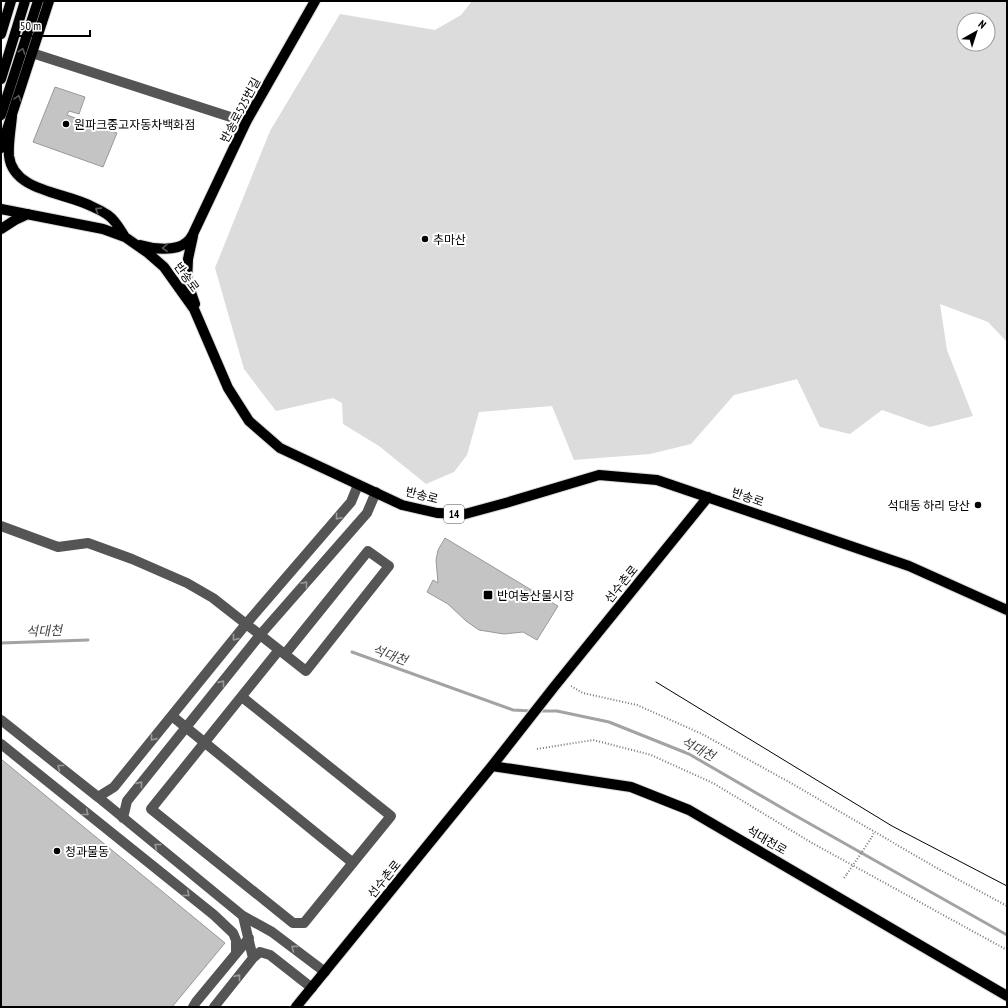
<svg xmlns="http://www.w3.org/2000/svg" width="1008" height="1008" font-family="'PT Sans Narrow','Noto Sans KR',sans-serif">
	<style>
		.green { fill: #dcdcdc; fill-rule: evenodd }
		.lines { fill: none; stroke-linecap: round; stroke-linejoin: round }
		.stream { stroke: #a3a3a3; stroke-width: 3 }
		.building { fill: #c4c4c4; stroke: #999 }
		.major-casing { stroke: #dbdbdb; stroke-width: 12 }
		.path { stroke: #777; stroke-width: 2; stroke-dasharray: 1 2; stroke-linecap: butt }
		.minor { stroke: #555; stroke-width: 10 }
		.major { stroke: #000; stroke-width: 10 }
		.tram { stroke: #000; stroke-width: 1 }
		.path-bridge { stroke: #777; stroke-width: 2; stroke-dasharray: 1 2; stroke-linecap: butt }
		.oneway { stroke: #595959 }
		.oneway2 { stroke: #999 }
		.poi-dot { fill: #000; stroke: #fff; stroke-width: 1.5 }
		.labels { text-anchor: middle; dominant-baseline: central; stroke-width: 4; stroke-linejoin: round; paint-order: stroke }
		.shield { fill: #fff; stroke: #4c4c4c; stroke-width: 1 }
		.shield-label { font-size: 11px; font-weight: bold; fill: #000 }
		.street-label { font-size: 12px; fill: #000; stroke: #fff }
		.poi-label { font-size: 12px; fill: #000; stroke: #fff; text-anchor: start }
		.water-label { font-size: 13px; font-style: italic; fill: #444; stroke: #fff }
	</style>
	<rect width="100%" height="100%" fill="#fff"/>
	<path class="green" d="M 472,1 L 1007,1 L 1007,342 L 988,322 L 940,304 L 947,350 L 973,416 L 930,427 L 882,410 L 850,434 L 820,427 L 797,379 L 734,395 L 691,444 L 650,454 L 574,460 L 552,406 L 479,412 L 467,455 L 454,472 L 426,484 L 379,446 L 343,424 L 342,403 L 333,398 L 276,411 L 244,369 L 215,268 L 270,131 L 340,14 L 435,30 L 461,15 ZM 964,20 L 988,20 L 988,44 L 964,44 Z"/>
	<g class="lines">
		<path class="stream" d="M 1,643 L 88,640
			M 352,652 L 513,710 L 532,711
			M 538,711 L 557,711 L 609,722 L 689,754 L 789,812 L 1007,935"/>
	</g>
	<path class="building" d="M 55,87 L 85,97 L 79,114 L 69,111 L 67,115 L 117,133 L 103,167 L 33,142 Z
		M 445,538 L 558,606 L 537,640 L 523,632 L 504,634 L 479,630 L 466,621 L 448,604 L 427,592 L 433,580 L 438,583 L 436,560 L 438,550 Z
		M 1,759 L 225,943 L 172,1007 L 1,1007 Z"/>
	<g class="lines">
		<g class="major-casing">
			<path id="major" d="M 1,34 L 11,1
				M 1,79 L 25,1
				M 1,115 L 38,1
				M 12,116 C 11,128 8,143 9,156 C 13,192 66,192 93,207 C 100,210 111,216 115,222 C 119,227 122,232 125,237
				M 1,148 L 49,1
				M 1,209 L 103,229 L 125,237 L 148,253 L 164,267 L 194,309 L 228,388 L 249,421 L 280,448 L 402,505 L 437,513 L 465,514 L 509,502 L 599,475 L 657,480 L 909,566 L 1007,610
				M 1,229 L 15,220 L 28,214
				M 193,236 L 188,259 L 187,281 L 195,304
				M 140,245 C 153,249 176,252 187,242 C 190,240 191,237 193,234 L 246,122 L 315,1
				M 492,766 L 631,787 L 689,810 L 1007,996
				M 296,1007 L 492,766 L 554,687 L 708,497"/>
		</g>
		<path class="path" d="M 571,686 L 583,693 L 637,705 L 702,734 L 789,782 L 935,867 L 1007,906
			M 537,749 L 593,740 L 651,755 L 713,783 L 812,843 L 1007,950
			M 872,837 L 874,832
			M 844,878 L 847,874"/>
		<path class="minor" d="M 32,53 L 246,122
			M 1,526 L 58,547 L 88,543 L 132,559 L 187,583 L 213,598 L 306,671 L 389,566 L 368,551 L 285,654
			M 242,697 L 391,816 L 304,923 L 293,923 L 151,809 L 279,650
			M 172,716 L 353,863
			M 1,720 L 98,797 L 114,787 L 246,624 L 351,502 L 358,485
			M 1,744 L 214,915 L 233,933 L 236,940 L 236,953
			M 98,797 L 243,916 L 272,932 L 325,972
			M 123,818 L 127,801 L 260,635 L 367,513 L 376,492
			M 243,916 L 253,958
			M 193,1007 L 196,1002 L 249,938
			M 214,1007 L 253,958 L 260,952 L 270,955 L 312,988"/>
		<use href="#major" class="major"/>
		<path class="tram" d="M 656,682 L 892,826 L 1007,886"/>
		<path class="path-bridge" d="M 847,874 L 872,837"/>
	</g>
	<defs><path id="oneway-chevron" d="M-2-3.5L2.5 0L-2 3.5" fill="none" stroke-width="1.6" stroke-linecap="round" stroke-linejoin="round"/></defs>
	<g class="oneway">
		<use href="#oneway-chevron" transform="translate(22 51) rotate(-72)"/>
		<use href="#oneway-chevron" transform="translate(18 98) rotate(-72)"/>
		<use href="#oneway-chevron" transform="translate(98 210) rotate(-147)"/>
		<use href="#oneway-chevron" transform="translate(165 248) rotate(179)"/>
	</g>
	<g class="oneway2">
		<use href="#oneway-chevron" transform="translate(338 517) rotate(131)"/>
		<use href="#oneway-chevron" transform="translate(305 584) rotate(-49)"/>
		<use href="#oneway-chevron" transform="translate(235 638) rotate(129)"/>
		<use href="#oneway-chevron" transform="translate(222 683) rotate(-51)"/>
		<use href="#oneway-chevron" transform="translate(153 738) rotate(129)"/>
		<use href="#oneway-chevron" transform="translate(60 767) rotate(-142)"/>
		<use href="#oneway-chevron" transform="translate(140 784) rotate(-51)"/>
		<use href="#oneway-chevron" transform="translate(86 813) rotate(39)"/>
		<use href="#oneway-chevron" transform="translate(157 846) rotate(-141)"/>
		<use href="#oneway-chevron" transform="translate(187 894) rotate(39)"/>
		<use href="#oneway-chevron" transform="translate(294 948) rotate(-143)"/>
		<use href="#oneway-chevron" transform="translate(238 977) rotate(-51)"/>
	</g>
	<g class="poi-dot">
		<circle cx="66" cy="124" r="4"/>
		<circle cx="425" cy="239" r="4"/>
		<circle cx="978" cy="505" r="4"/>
		<rect x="483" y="590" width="10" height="10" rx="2"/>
		<circle cx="57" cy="851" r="4"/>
	</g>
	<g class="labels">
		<rect class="shield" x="444" y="505" width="20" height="18" rx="3"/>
		<g class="shield-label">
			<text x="454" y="514">14</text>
		</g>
		<g class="street-label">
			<text transform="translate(240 110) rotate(-62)">반송로525번길</text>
			<text transform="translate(187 277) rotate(54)">반송로</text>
			<text transform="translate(422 495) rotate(14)">반송로</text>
			<text transform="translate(748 497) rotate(19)">반송로</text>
			<text transform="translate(621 584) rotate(-51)">선수촌로</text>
			<text transform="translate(767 840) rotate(30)">석대천로</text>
			<text transform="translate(384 879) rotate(-51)">선수촌로</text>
		</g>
		<g class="poi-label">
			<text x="74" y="124">원파크중고자동차백화점</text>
			<text x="433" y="239">추마산</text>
			<text x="970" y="505" text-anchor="end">석대동 하리 당산</text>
			<text x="497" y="595">반여농산물시장</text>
			<text x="65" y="851">청과물동</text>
		</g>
		<g class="water-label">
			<text transform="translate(44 631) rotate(-2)">석대천</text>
			<text transform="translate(390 655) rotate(20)">석대천</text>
			<text transform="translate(698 749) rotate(27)">석대천</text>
		</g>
	</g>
	<rect width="1008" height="1008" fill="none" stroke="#000000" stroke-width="4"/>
	<g transform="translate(976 32) rotate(39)"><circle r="19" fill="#ffffff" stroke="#999999"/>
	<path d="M0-3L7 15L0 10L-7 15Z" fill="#000000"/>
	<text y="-6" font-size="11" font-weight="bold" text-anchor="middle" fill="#000000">N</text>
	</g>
	<path d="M14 30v6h76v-6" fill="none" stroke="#000000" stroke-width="2"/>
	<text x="20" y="30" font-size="12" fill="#000000" stroke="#ffffff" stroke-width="3" paint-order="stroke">50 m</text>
</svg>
